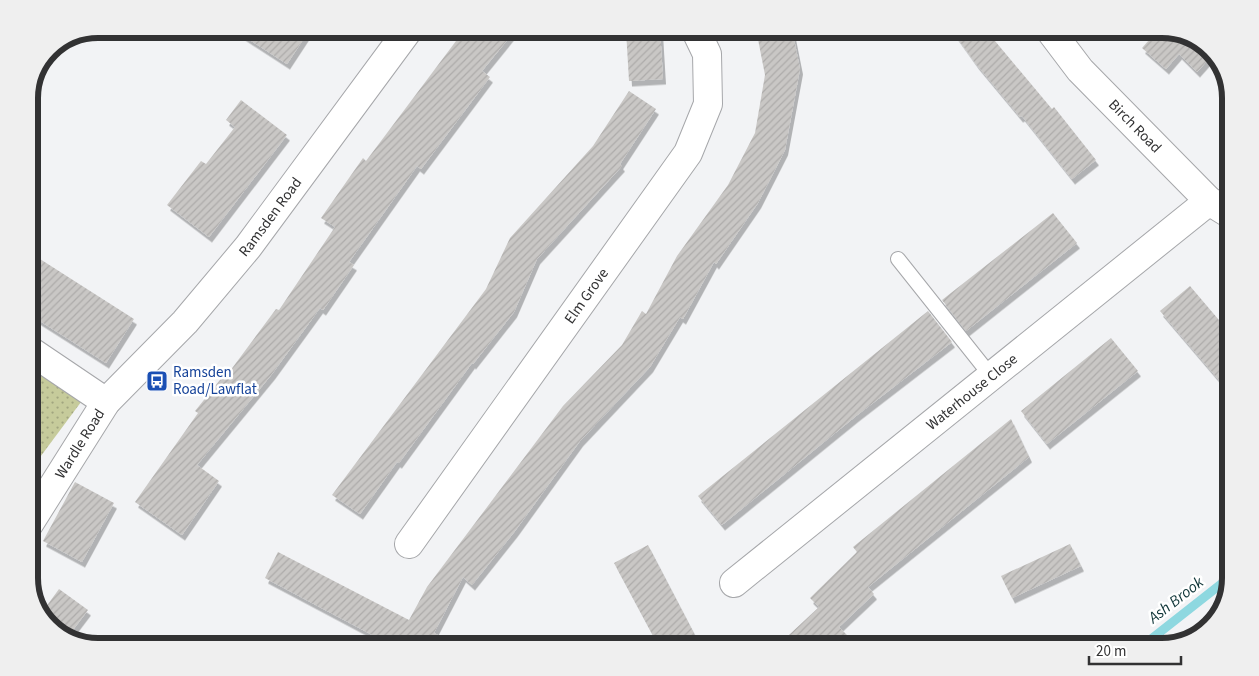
<svg xmlns="http://www.w3.org/2000/svg" width="1259" height="676" font-family="'Source Sans 3',sans-serif">
	<style>
		.grass { fill: url(#grass-dots) }
		.lines { fill: none; stroke-linecap: round; stroke-linejoin: round }
		.stream { stroke: #8ed8e0; stroke-width: 9 }
		.building { fill: url(#building-hatch); filter: url(#shadow) }
		.service-casing { stroke: #a6a7aa; stroke-width: 16 }
		.minor-casing { stroke: #a6a7aa; stroke-width: 30 }
		.tertiary-casing { stroke: #a6a7aa; stroke-width: 30 }
		.service { stroke: #fff; stroke-width: 14 }
		.minor { stroke: #fff; stroke-width: 28 }
		.tertiary { stroke: #fff; stroke-width: 28 }
		.labels { text-anchor: middle; dominant-baseline: central; stroke-width: 5; stroke-linejoin: round; paint-order: stroke }
		.street-label { font-size: 15px; fill: #323233; stroke: #fff }
		.transit-label { font-size: 15px; fill: #164399; stroke: #fff; text-anchor: start }
		.water-label { font-size: 16px; font-style: italic; fill: #0e3437; stroke: #fff }
		.rim { fill: none; stroke: #323233; stroke-width: 6 }
	</style>
	<defs>
		<pattern id="grass-dots" width="8" height="8" patternUnits="userSpaceOnUse" patternTransform="scale(1.25)"><rect width="8" height="8" fill="#c6cb9b"/><path d="M2 2h.1M6 6h.1" fill="none" stroke="#a1a57f" stroke-width="1.8" stroke-linecap="round"/></pattern>
		<pattern id="building-hatch" width="6" height="6" patternUnits="userSpaceOnUse" patternTransform="scale(1.25)"><rect width="6" height="6" fill="#c9c7c5"/><path d="M-1 1l2-2M0 6l6-6M5 7l2-2" fill="none" stroke="#adabaa"/></pattern>
		<filter id="shadow"><feDropShadow dx="3" dy="5.5" stdDeviation="0" flood-color="#0004"/></filter>
	</defs>
	<rect width="100%" height="100%" fill="#f2f3f5"/>
	<path class="grass" d="M 29,363 L 84,398 L 29,472 Z"/>
	<g class="lines">
		<path class="stream" d="M 1141,647 L 1230,577"/>
	</g>
	<path class="building" d="M 233,29 L 310,29 L 287,64 Z
		M 465,29 L 516,29 L 482,71 L 490,77 L 421,169 L 417,166 L 349,262 L 354,265 L 323,310 L 320,308 L 272,374 L 197,465 L 219,481 L 182,535 L 135,502 L 198,413 L 195,411 L 228,370 L 230,371 L 276,309 L 279,310 L 335,227 L 321,218 L 363,158 L 366,161 Z
		M 660,29 L 663,79 L 629,81 L 626,30 Z
		M 756,29 L 792,29 L 800,69 L 785,150 L 758,203 L 716,264 L 714,262 L 683,319 L 680,317 L 650,367 L 580,441 L 515,531 L 472,585 L 463,577 L 434,633 L 461,647 L 395,647 L 265,578 L 278,552 L 409,620 L 427,587 L 563,406 L 622,345 L 642,311 L 646,314 L 677,256 L 728,185 L 755,133 L 765,75 Z
		M 951,29 L 985,29 L 1052,109 L 1054,107 L 1096,160 L 1072,179 L 1022,116 L 1020,117 L 976,64 Z
		M 1151,29 L 1161,29 L 1192,36 L 1213,54 L 1197,72 L 1179,54 L 1166,69 L 1142,48 L 1155,33 Z
		M 629,91 L 656,109 L 620,164 L 622,166 L 537,259 L 514,312 L 473,364 L 472,363 L 399,463 L 397,462 L 360,514 L 332,495 L 486,289 L 510,238 L 593,146 Z
		M 241,100 L 287,135 L 209,237 L 167,205 L 201,161 L 206,164 L 235,127 L 226,120 Z
		M 1053,213 L 1077,243 L 966,331 L 942,300 Z
		M 29,252 L 134,319 L 106,363 L 29,314 Z
		M 1190,286 L 1230,333 L 1230,393 L 1160,311 Z
		M 928,311 L 952,342 L 856,416 L 722,525 L 698,496 Z
		M 1111,338 L 1138,371 L 1047,444 L 1021,411 Z
		M 1011,419 L 1029,457 L 868,587 L 874,594 L 839,627 L 848,636 L 836,647 L 776,647 L 819,607 L 810,598 L 857,552 L 853,547 Z
		M 75,482 L 114,503 L 82,562 L 43,541 Z
		M 1070,544 L 1081,566 L 1012,598 L 1001,576 Z
		M 648,545 L 696,637 L 690,640 L 694,647 L 659,647 L 614,563 Z
		M 59,589 L 88,610 L 66,639 L 40,615 Z"/>
	<g class="lines">
		<g class="service-casing">
			<path id="service" d="M 898,259 L 991,376"/>
		</g>
		<g class="minor-casing">
			<g id="minor">
				<path d="M 29,350 L 106,402"/>
				<path id="s1" d="M 409,544 L 688,153 L 708,104 L 707,54 L 695,29"/>
				<path id="s2" d="M 734,583 L 1209,201"/>
			</g>
		</g>
		<g class="tertiary-casing">
			<g id="tertiary">
				<path id="s3" d="M 1049,29 L 1080,70 L 1209,201 L 1230,214"/>
				<path id="s4" d="M 29,524 L 106,402 L 185,322 L 248,247 L 409,29"/>
			</g>
		</g>
		<use href="#service" class="service"/>
		<use href="#minor" class="minor"/>
		<use href="#tertiary" class="tertiary"/>
	</g>
	<defs>
		<g id="bus-square" transform="scale(1.125)"><rect x="-9" y="-9" width="18" height="18" rx="4" fill="#1a4fb4" stroke="#fff"/><path d="M-5-6H5V4H4V6H2V4H-2V6H-4V4H-5ZM-3.5-4V0h7V-4ZM-3.5 1.2v1.5H-2V1.2ZM2 1.2v1.5H3.5V1.2Z" fill="#fff"/></g>
	</defs>
	<g fill-rule="evenodd">
		<use href="#bus-square" x="157" y="381"/>
	</g>
	<g class="labels">
		<g class="street-label">
			<text stroke="none"><textPath href="#s3" startOffset="130">Birch Road</textPath></text>
			<text stroke="none"><textPath href="#s4" startOffset="392">Ramsden Road</textPath></text>
			<text stroke="none"><textPath href="#s1" startOffset="305">Elm Grove</textPath></text>
			<text stroke="none"><textPath href="#s2" startOffset="305">Waterhouse Close</textPath></text>
			<text stroke="none"><textPath href="#s4" startOffset="95">Wardle Road</textPath></text>
		</g>
		<g class="transit-label">
			<text x="173" y="372">Ramsden<tspan x="173" dy="17">Road/Lawflat</tspan></text>
		</g>
		<g class="water-label">
			<text transform="translate(1176 600) rotate(-38)">Ash Brook</text>
		</g>
	</g>
	<path d="M0 0H1259V676H0ZM98 38H1162A60 60 0 0 1 1222 98V578A60 60 0 0 1 1162 638H98A60 60 0 0 1 38 578V98A60 60 0 0 1 98 38Z" fill="#efefef" fill-rule="evenodd"/>
	<path class="rim" d="M98 38H1162A60 60 0 0 1 1222 98V578A60 60 0 0 1 1162 638H98A60 60 0 0 1 38 578V98A60 60 0 0 1 98 38Z"/>
	<path d="M1089 656v8h92v-8" fill="none" stroke="#323233" stroke-width="2.5"/>
	<text x="1096" y="656" font-size="15" fill="#323233" stroke="#ffffff" stroke-width="4" paint-order="stroke">20 m</text>
</svg>
